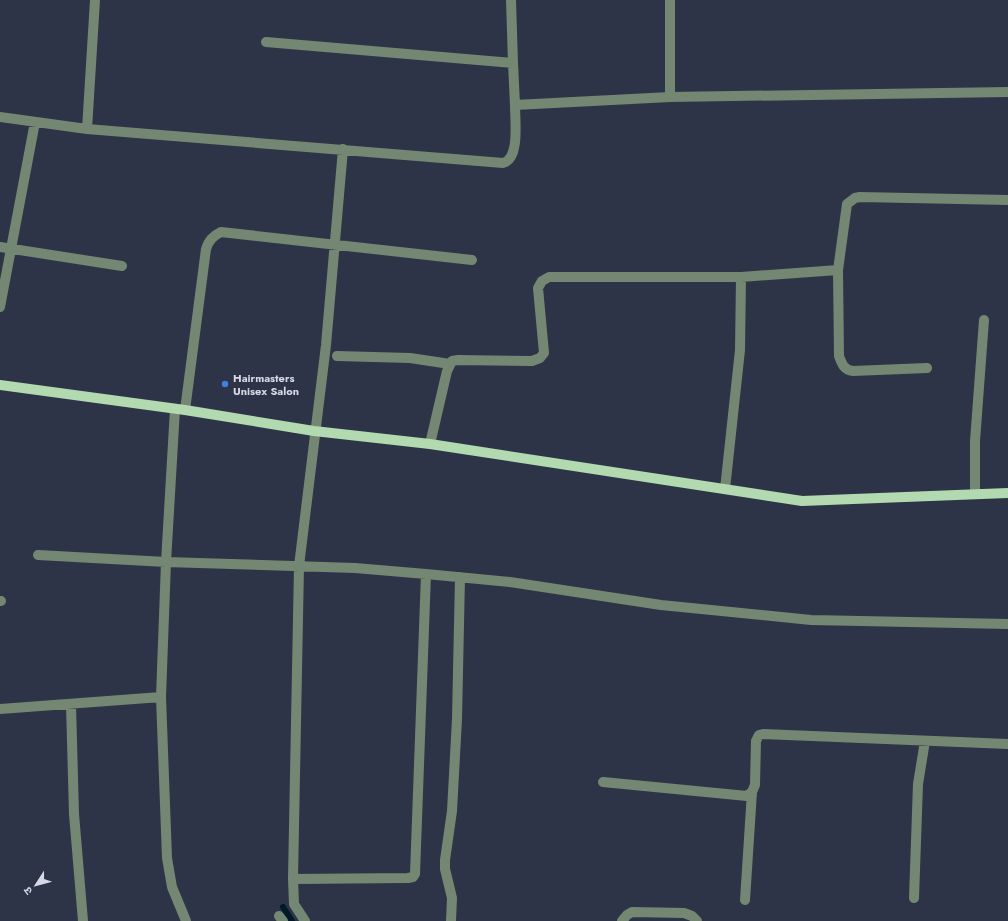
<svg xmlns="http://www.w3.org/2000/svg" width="1008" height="921" font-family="Jost,'Noto Sans Devanagari',sans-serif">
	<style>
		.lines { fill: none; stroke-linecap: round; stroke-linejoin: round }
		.stream { stroke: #001a2c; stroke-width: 6 }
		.minor { stroke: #748772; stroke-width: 10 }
		.major { stroke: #b2d9af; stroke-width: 10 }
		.shop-dot { fill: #3f7fe0; stroke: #2d3447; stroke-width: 1.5 }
		.labels { text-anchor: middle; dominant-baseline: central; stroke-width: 4; stroke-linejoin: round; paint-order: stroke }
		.poi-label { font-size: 11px; font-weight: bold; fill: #d5d9e6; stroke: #2d3447; text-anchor: start }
	</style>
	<rect width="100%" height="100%" fill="#2d3447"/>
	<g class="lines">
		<path class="stream" d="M 283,907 L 292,921"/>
		<path class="minor" d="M 511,0 L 513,63
			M 670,0 L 670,97
			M 266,42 L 513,63 L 515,105 L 670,97 L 1008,92
			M 0,117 L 87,129 L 503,163 C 520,159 515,121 515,105
			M 87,129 L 95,0
			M 0,247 L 122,266
			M 0,307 L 35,122
			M 337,356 L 410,358 L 450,364
			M 927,368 L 853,371 C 844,370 842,364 839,356 L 838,270 L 847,204 L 855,198 L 860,197 L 1008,200
			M 175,409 L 166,562 L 161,697 L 167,858 L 172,887 L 186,921
			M 185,410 L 206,249 C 209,240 213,236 221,232 L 472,260
			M 430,444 L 447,371 L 452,361 L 458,360 L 532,361 L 540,358 L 544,353 L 538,288 L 542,281 L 549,277 L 741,277 L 838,270
			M 725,489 L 740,350 L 741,277
			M 975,494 L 975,441 L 984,320
			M 38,555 L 166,562 L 355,568 L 426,574 L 510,582 L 661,605 L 811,620 L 1008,624
			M 0,601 L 1,601
			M 71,705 L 74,814 L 83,921
			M 0,709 L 161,697
			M 603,782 L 747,796 L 752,792 L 755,785 L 756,741 L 759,735 L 763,734 L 1008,744
			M 293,879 L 408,878 L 413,877 L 415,874 L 426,574
			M 914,898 L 918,784 L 925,741
			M 745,900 L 752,792
			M 279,916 L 283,921
			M 305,921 L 294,904 L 293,879 L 299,566 L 326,345 L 343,149
			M 451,921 L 452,898 L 445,869 L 445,860 L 452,811 L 457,719 L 460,577
			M 622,921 L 627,915 L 632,912 L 684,913 L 692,916 L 697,921"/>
		<path class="major" d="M 0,385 L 185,410 L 314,431 L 430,444 L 802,501 L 1008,493"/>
	</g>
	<circle class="shop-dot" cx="225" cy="384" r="4"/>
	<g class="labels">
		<g class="poi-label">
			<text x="233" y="378">Hairmasters<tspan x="233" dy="13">Unisex Salon</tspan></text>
		</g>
	</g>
	<g transform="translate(36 885) rotate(234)" stroke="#2d3447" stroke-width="3" paint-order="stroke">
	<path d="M0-3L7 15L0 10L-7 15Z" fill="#d5d9e6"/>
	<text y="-6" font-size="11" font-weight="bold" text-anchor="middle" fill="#d5d9e6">उ</text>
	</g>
</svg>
